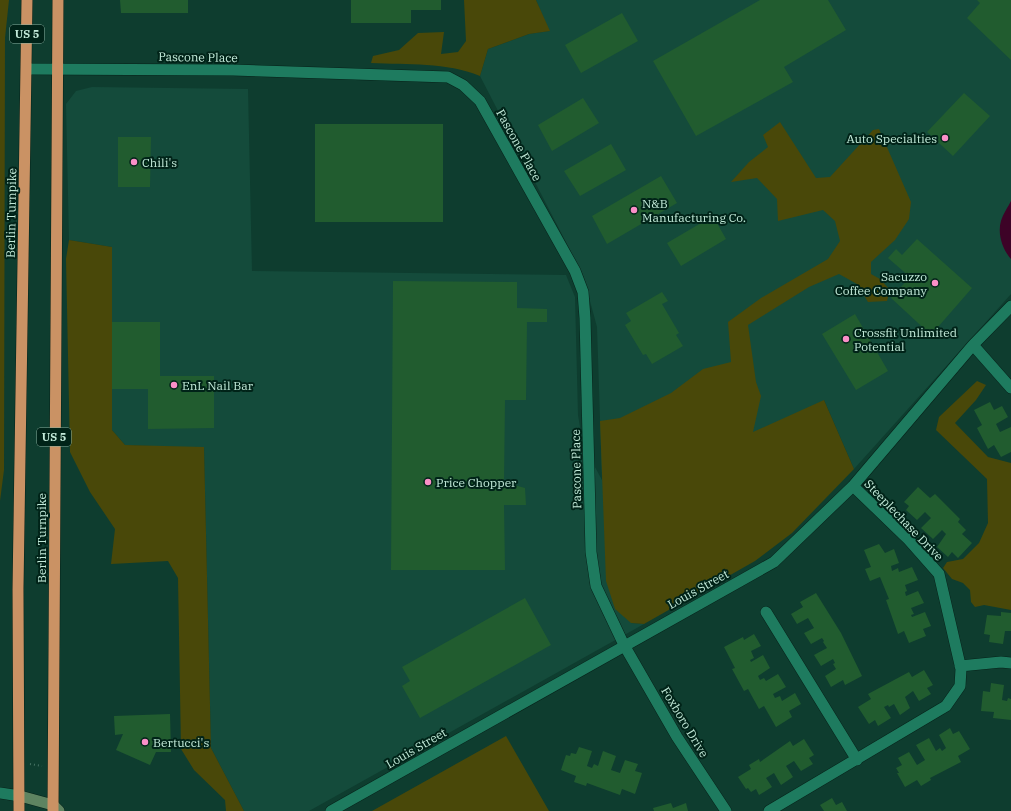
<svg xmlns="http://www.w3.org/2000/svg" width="1011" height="811" font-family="'IBM Plex Serif',serif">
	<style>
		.built { fill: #144b3b }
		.green { fill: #494809 }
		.water { fill: #3d0327 }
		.building { fill: #215c2f }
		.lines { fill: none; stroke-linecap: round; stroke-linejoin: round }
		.minor-casing { stroke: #062219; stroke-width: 12 }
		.tertiary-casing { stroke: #062219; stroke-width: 12 }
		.secondary-casing { stroke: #062219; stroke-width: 12 }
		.trunk-casing { stroke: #062219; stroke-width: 12 }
		.path { stroke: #447162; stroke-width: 2; stroke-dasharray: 1 3; stroke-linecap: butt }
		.minor { stroke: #1e7b5f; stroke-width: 11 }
		.tertiary { stroke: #1e7b5f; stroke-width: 11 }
		.secondary { stroke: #5e8461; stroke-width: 11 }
		.trunk { stroke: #ca9264; stroke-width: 11 }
		.poi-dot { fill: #fa8fc7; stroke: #002318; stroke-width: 1.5 }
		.labels { text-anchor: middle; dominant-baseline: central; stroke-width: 4; stroke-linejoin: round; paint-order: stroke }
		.shield { fill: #002318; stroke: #88ae9f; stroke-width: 1 }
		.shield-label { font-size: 11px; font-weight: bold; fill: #c2ead9 }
		.street-label { font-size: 12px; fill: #c2ead9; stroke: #002318 }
		.poi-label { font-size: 12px; fill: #c2ead9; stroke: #002318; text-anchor: start }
	</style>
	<rect width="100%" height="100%" fill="#0e3d2f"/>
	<path class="built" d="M 536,0 L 1011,0 L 1011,294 L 854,469 L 824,400 L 631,623 L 644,624 L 309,811 L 244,811 L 211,748 L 204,448 L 125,445 L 112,430 L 112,247 L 69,240 L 66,104 L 76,91 L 92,87 L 248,89 L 252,271 L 566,275 L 575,297 L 578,415 L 583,445 L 602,480 L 597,327 L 583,275 L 480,76 L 488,49 L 529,34 L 549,31 Z"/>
	<path class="green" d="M 0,0 L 9,0 L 5,38 L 4,470 L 0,501 Z
		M 464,0 L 536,0 L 550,31 L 529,34 L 488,49 L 480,76 C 446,62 408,65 371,63 L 373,56 L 399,50 L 418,33 L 444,32 L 441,54 L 458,52 L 466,41 Z
		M 780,122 L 816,178 L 830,177 L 873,130 L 879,129 L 911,202 L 909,219 L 895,240 L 871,262 L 871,274 L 880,279 L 890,290 L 887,301 L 868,302 L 857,284 L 839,274 L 809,287 L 748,325 L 756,382 L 761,396 L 753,432 L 824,400 L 854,469 L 792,533 L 755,561 L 644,624 L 631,623 L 615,609 L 606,581 L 600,421 L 620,418 L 671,393 L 703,369 L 731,362 L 728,322 L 761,298 L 828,259 L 840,241 L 835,221 L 823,210 L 778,221 L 777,199 L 757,178 L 731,182 L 749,162 L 768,147 L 763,135 Z
		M 69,240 L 112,247 L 112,430 L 125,445 L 204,447 L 211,748 L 244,811 L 226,811 L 225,800 L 194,770 L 181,749 L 178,578 L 168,561 L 111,564 L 115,529 L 90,492 L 70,452 L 66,259 Z
		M 977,381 L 986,385 L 976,400 L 955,423 L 988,457 L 1011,463 L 1011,610 L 984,605 L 975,607 L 971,602 L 970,590 L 963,583 L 952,579 L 943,568 L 947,562 L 963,559 L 979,543 L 988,523 L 987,479 L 936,430 L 939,417 Z
		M 506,736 L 549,811 L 372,811 Z"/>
	<path class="water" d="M 1011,201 L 1011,259 C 1003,250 997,234 1001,221 C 1003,214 1008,207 1011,201 Z"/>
	<path class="building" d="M 120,0 L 188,0 L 188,13 L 121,13 Z
		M 351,0 L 441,0 L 441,10 L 411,10 L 411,23 L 351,23 Z
		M 760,0 L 828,0 L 846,30 L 784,67 L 793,82 L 696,136 L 653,61 Z
		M 977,0 L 1011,0 L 1011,60 L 967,18 L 980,3 Z
		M 622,13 L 638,41 L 581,73 L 565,45 Z
		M 964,93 L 990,116 L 953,156 L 927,132 Z
		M 583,98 L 599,123 L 552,151 L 538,125 Z
		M 315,124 L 443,124 L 443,222 L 315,222 Z
		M 118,137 L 151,137 L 150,187 L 118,187 Z
		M 611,144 L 626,170 L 580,196 L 564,171 Z
		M 661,176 L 677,203 L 607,244 L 592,216 Z
		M 713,216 L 726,239 L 681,266 L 667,243 Z
		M 917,239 L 972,288 L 931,335 L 891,298 L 910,277 L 888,258 L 896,249 L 902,255 Z
		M 393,281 L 517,282 L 517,308 L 547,309 L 547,322 L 527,322 L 526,400 L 505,400 L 504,482 L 525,488 L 526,505 L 504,505 L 505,570 L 391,570 Z
		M 662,292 L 668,301 L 662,304 L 679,333 L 676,335 L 683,346 L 652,364 L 646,354 L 643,355 L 625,325 L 631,321 L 626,313 Z
		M 855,314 L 888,371 L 856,390 L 822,334 Z
		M 112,322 L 160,322 L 160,376 L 214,376 L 214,428 L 148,429 L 148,389 L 112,389 Z
		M 990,402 L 994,410 L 1002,406 L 1008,417 L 996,424 L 1000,432 L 1011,427 L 1011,452 L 1001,457 L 994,445 L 988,449 L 977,428 L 982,425 L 974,410 Z
		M 918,487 L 930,498 L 935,494 L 960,519 L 958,522 L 966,530 L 962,534 L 972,543 L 958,558 L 952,552 L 948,557 L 937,547 L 946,534 L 942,530 L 933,539 L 921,528 L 931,518 L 925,512 L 917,520 L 906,510 L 909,506 L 904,502 Z
		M 879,544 L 885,553 L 894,549 L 899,563 L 891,566 L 892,571 L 898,568 L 899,572 L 912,567 L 918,580 L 905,585 L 907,591 L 905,592 L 906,596 L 918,591 L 924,603 L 911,608 L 914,614 L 911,615 L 912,617 L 925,612 L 931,626 L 923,629 L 926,636 L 909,643 L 904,631 L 898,634 L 886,600 L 889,599 L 880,577 L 870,581 L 865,569 L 871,567 L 864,550 Z
		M 816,593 L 841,633 L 862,676 L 845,685 L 843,680 L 831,687 L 825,676 L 836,669 L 833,664 L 835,663 L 833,659 L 821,666 L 814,655 L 827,648 L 823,642 L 824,641 L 822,638 L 811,644 L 804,633 L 814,628 L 808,618 L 797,624 L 791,614 L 803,607 L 800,602 Z
		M 525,598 L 551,645 L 420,718 L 402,686 L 410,681 L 402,667 Z
		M 1001,612 L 1011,613 L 1011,631 L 1005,631 L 1003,644 L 989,642 L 990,635 L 984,634 L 987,615 L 1001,616 Z
		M 754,634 L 761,646 L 751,651 L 754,658 L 750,660 L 751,662 L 763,655 L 770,668 L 758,676 L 760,680 L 764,678 L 766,681 L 778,674 L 786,687 L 773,694 L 775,698 L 780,696 L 782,701 L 795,693 L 801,704 L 789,711 L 792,717 L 776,727 L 764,706 L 759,709 L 748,689 L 744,691 L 732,669 L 735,668 L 724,647 L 743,637 L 744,640 Z
		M 924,670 L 933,685 L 927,688 L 931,694 L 919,701 L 913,691 L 905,697 L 910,708 L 900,715 L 894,704 L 889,707 L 888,705 L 884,707 L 891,718 L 878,726 L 875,720 L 869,724 L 858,707 L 871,699 L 868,694 L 909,672 L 912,677 Z
		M 991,683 L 1004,685 L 1002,700 L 1007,701 L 1008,698 L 1011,699 L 1011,720 L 993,718 L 994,712 L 981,711 L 983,691 L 990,692 Z
		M 170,714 L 171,752 L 156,752 L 150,765 L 116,750 L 123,734 L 115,735 L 114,716 Z
		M 950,728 L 953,734 L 959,731 L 970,749 L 958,756 L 961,762 L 930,778 L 931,780 L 921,786 L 917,780 L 905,787 L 897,773 L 899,773 L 896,768 L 902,765 L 898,758 L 909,752 L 917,765 L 925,760 L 916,745 L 929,738 L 936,751 L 940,748 L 942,751 L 946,748 L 939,735 Z
		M 804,739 L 814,755 L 809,758 L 813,764 L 801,771 L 794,761 L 786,766 L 793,777 L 781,785 L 774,773 L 766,778 L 772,787 L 759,795 L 756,789 L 751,792 L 748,788 L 746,789 L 738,777 L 751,769 L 749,765 L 759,759 L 760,762 L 790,741 L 793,746 Z
		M 579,747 L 592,751 L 587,766 L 592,768 L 594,764 L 598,766 L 603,751 L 616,756 L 611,770 L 620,773 L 625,760 L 638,764 L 635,771 L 642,773 L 635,794 L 622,789 L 620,795 L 587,783 L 586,786 L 574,782 L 576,776 L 561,770 L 566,755 L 570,756 L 571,753 L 576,754 Z
		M 832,798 L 836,805 L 842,802 L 847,811 L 824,811 L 820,805 Z
		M 671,803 L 673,808 L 686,803 L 688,811 L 654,811 L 653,808 Z"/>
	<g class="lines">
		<g class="minor-casing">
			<path id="minor" d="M 27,69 L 233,70 L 448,77 L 463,85 L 480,101 L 575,271 L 583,292 L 585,318 L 591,552 L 596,586 L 624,645 L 677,737 L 726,811
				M 973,345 L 1011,388
				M 766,612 L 857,760
				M 960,666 L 1001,662 L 1011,663
				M 331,811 L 774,562 L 853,486 L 973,345 L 1011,306
				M 769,811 L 946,706 L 960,686 L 961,669 L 939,574 L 909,540 L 853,486"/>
		</g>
		<g class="tertiary-casing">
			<path id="tertiary" d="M 0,793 L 20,796"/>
		</g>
		<g class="secondary-casing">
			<path id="secondary" d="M 20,796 L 53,805 L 59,811"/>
		</g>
		<g class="trunk-casing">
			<path id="trunk" d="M 19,811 L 18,589 L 27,0
				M 53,811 L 58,0"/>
		</g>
		<path class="path" d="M 30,764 L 42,766"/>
		<use href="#minor" class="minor"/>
		<use href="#tertiary" class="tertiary"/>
		<use href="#secondary" class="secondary"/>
		<use href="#trunk" class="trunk"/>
	</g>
	<g class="poi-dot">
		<circle cx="945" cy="138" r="4"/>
		<circle cx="134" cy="162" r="4"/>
		<circle cx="634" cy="210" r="4"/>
		<circle cx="935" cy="283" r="4"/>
		<circle cx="846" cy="339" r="4"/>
		<circle cx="174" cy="385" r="4"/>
		<circle cx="428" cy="482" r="4"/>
		<circle cx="145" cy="742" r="4"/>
	</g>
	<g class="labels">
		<g class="shield">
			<rect x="10" y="25" width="34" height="18" rx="3"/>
			<rect x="37" y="428" width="34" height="18" rx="3"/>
		</g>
		<g class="shield-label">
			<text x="27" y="34">US 5</text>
			<text x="54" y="437">US 5</text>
		</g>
		<g class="street-label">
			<text transform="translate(198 57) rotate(1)">Pascone Place</text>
			<text transform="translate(519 145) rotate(61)">Pascone Place</text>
			<text transform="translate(11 213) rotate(-89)">Berlin Turnpike</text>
			<text transform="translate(576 469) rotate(-91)">Pascone Place</text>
			<text transform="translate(904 520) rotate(46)">Steeplechase Drive</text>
			<text transform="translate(41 538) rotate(-90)">Berlin Turnpike</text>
			<text transform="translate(698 589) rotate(-29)">Louis Street</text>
			<text transform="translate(685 722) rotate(59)">Foxboro Drive</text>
			<text transform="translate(416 748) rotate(-30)">Louis Street</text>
		</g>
		<g class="poi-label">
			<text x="937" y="138" text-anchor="end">Auto Specialties</text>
			<text x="142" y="162">Chili's</text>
			<text x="642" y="203">N&amp;B<tspan x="642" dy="14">Manufacturing Co.</tspan></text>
			<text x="927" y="276" text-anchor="end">Sacuzzo<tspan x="927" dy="14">Coffee Company</tspan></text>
			<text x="854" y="332">Crossfit Unlimited<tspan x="854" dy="14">Potential</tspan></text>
			<text x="182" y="385">EnL Nail Bar</text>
			<text x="436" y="482">Price Chopper</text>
			<text x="153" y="742">Bertucci's</text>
		</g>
	</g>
</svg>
